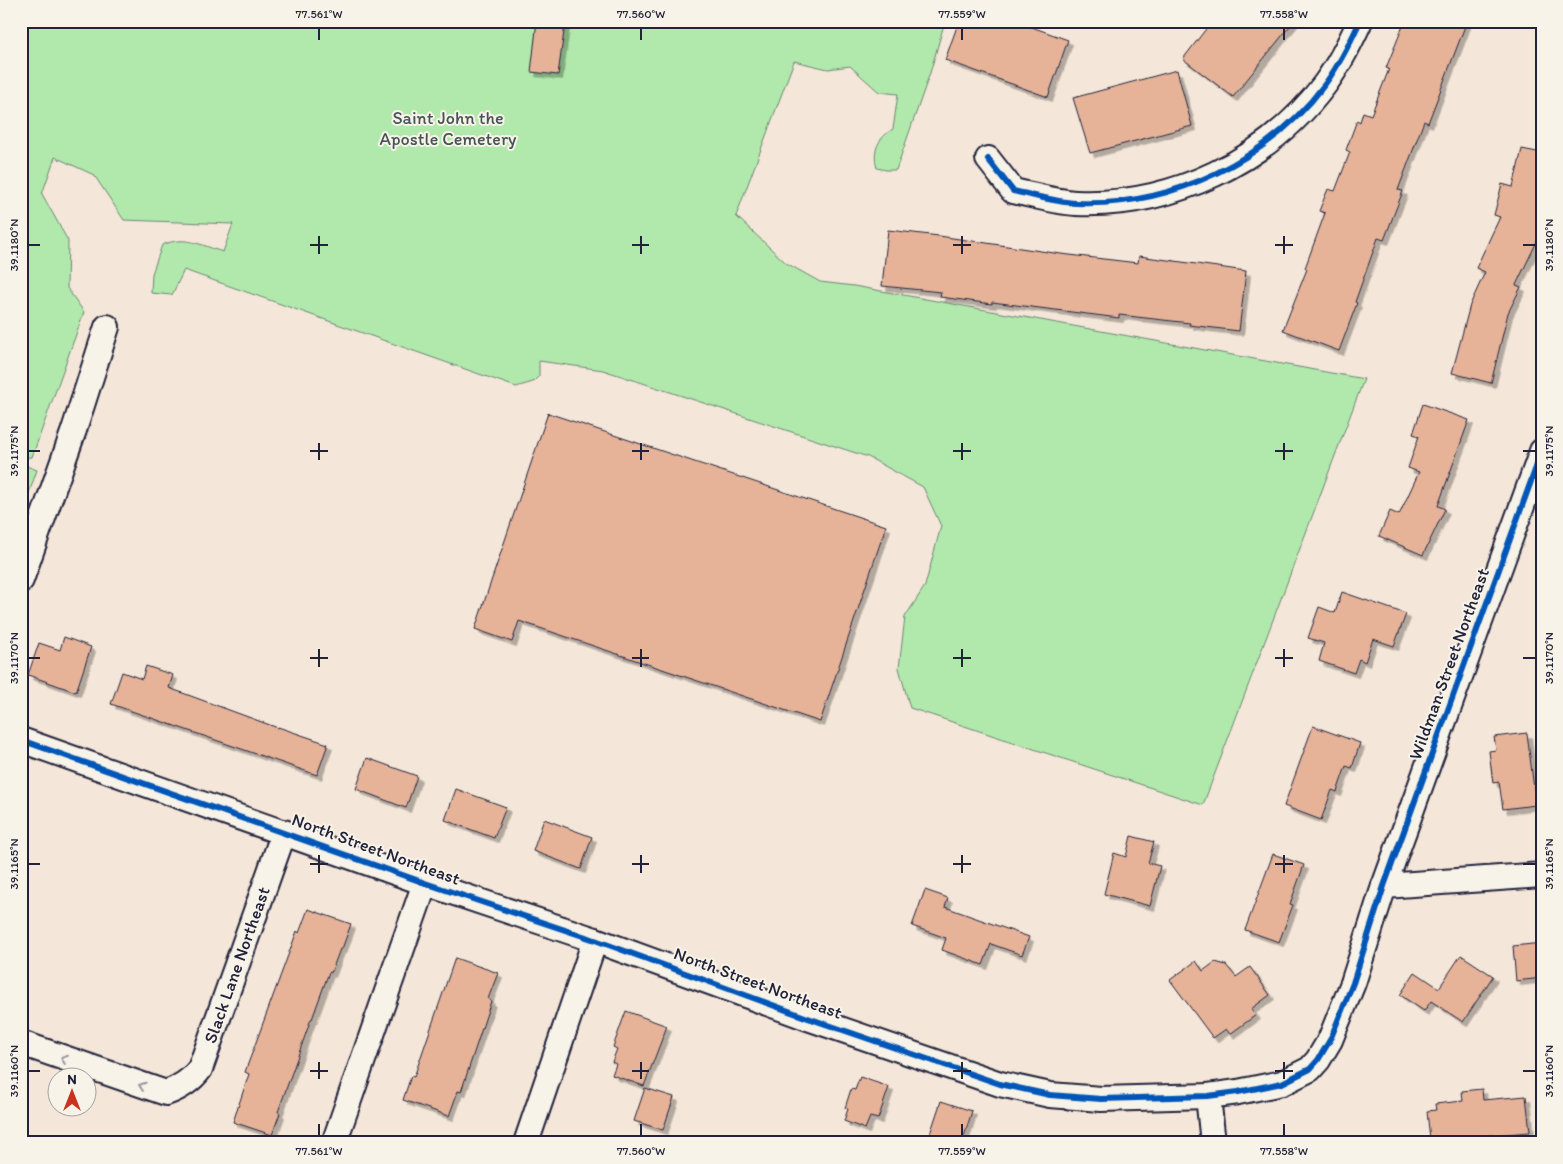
<svg xmlns="http://www.w3.org/2000/svg" width="1563" height="1164" font-family="Itim,sans-serif">
	<style>
		.green { fill: #b1e9ac; stroke: #6a8674 }
		.building { fill: #e6b399; stroke: #22223b; filter: url(#shadow) }
		.lines { fill: none; stroke-linecap: round; stroke-linejoin: round }
		.minor-casing { stroke: #22223b; stroke-width: 28 }
		.minor { stroke: #f7f3e8; stroke-width: 24 }
		.cycleway-casing { stroke: #f7f3e8; stroke-width: 9 }
		.cycleway { stroke: #0057b8; stroke-width: 6 }
		.oneway { stroke: #97959a }
		.ticks { fill: none; stroke: #22223b; stroke-width: 2 }
		.labels { text-anchor: middle; dominant-baseline: central; stroke-width: 4; stroke-linejoin: round; paint-order: stroke }
		.park-label { font-size: 18px; fill: #465457; stroke: #f7f3e8 }
		.street-label { font-size: 18px; fill: #22223b; stroke: #f7f3e8 }
		.neatline { fill: none; stroke: #22223b; stroke-width: 2 }
		.ticks-label { font-size: 12px; text-anchor: middle; fill: #22223b }
	</style>
	<defs>
		<filter id="shadow"><feDropShadow dx="4.5" dy="4.5" stdDeviation="0" flood-color="#0004"/></filter>
	</defs>
	<rect width="100%" height="100%" fill="#f4e6d8"/>
	<filter id="ink" filterUnits="userSpaceOnUse"><feTurbulence type="fractalNoise" baseFrequency=".02" numOctaves="2"/><feDisplacementMap in="SourceGraphic" scale="10" xChannelSelector="R" yChannelSelector="G"/><feConvolveMatrix kernelMatrix="1 2 1 2 8 2 1 2 1" color-interpolation-filters="sRGB"/></filter>
	<g filter="url(#ink)">
		<path class="green" d="M 21,21 L 945,21 L 930,73 L 896,170 L 886,170 L 877,168 C 872,151 878,138 893,129 L 898,94 L 879,92 L 850,66 L 828,69 L 794,61 L 736,216 L 786,263 L 820,282 L 854,286 L 1364,379 L 1203,805 L 910,708 L 899,668 L 905,617 L 925,586 L 941,526 L 923,487 L 868,457 L 603,370 L 539,361 L 539,376 L 533,382 L 516,387 L 184,270 L 172,295 L 151,293 L 152,274 L 162,245 C 186,235 200,245 223,252 L 233,224 L 124,220 L 94,175 L 55,157 L 42,194 L 68,241 L 67,288 L 84,312 L 32,457 L 21,458 Z
			M 21,464 L 37,470 L 21,516 Z"/>
		<path class="building" d="M 537,21 L 565,24 L 558,75 L 531,72 Z
			M 959,21 L 1015,21 L 1068,40 L 1048,97 L 945,60 Z
			M 1212,21 L 1294,21 L 1233,97 L 1183,59 Z
			M 1405,21 L 1467,21 L 1428,123 L 1424,121 L 1398,190 L 1403,191 L 1384,240 L 1378,238 L 1355,302 L 1357,303 L 1339,351 L 1283,330 L 1307,269 L 1305,268 L 1325,213 L 1319,211 L 1328,189 L 1335,191 L 1350,152 L 1346,150 L 1357,120 L 1360,122 L 1363,112 L 1371,115 L 1389,69 L 1386,68 Z
			M 1177,70 L 1192,126 L 1090,153 L 1073,98 Z
			M 1522,149 L 1542,153 L 1542,231 L 1516,285 L 1521,287 L 1508,313 L 1491,383 L 1452,373 L 1470,305 L 1485,272 L 1476,268 L 1500,217 L 1494,215 L 1502,184 L 1513,187 Z
			M 888,230 L 939,236 L 1061,254 L 1138,263 L 1139,256 L 1246,271 L 1239,331 L 1189,325 L 1190,323 L 1119,315 L 1119,318 L 992,302 L 992,304 L 940,297 L 941,292 L 882,286 Z
			M 1423,404 L 1469,420 L 1438,506 L 1445,509 L 1423,555 L 1379,536 L 1390,511 L 1399,515 L 1419,472 L 1408,468 L 1419,436 L 1413,434 Z
			M 548,413 L 886,526 L 820,722 L 519,621 L 512,642 L 475,629 Z
			M 1342,592 L 1406,614 L 1394,646 L 1373,639 L 1365,662 L 1359,659 L 1354,673 L 1319,661 L 1324,643 L 1308,638 L 1319,607 L 1335,613 Z
			M 64,637 L 91,647 L 76,692 L 28,675 L 39,643 L 60,650 Z
			M 146,666 L 173,675 L 169,688 L 278,728 L 278,727 L 328,744 L 317,775 L 111,704 L 122,672 L 142,679 Z
			M 1313,726 L 1360,743 L 1352,768 L 1346,766 L 1337,792 L 1332,790 L 1321,820 L 1284,806 Z
			M 1527,733 L 1536,805 L 1503,809 L 1499,782 L 1493,783 L 1489,751 L 1496,750 L 1494,737 Z
			M 367,758 L 417,776 L 406,808 L 356,789 Z
			M 456,789 L 506,807 L 494,838 L 445,820 Z
			M 544,819 L 592,837 L 581,869 L 533,851 Z
			M 1131,836 L 1154,842 L 1148,863 L 1160,866 L 1150,906 L 1104,894 L 1114,853 L 1126,857 Z
			M 1273,854 L 1304,865 L 1290,904 L 1293,905 L 1279,942 L 1245,930 Z
			M 925,890 L 948,898 L 945,907 L 1029,937 L 1022,955 L 991,944 L 983,965 L 942,950 L 946,938 L 912,926 Z
			M 308,909 L 351,924 L 342,949 L 340,949 L 331,973 L 329,972 L 312,1019 L 311,1019 L 278,1112 L 280,1113 L 272,1135 L 233,1122 L 249,1074 L 245,1072 L 297,931 L 299,933 Z
			M 1542,943 L 1542,978 L 1516,981 L 1513,946 Z
			M 1461,955 L 1493,976 L 1463,1022 L 1431,1001 L 1424,1011 L 1400,995 L 1415,972 L 1439,988 Z
			M 455,958 L 498,973 L 488,999 L 491,1001 L 461,1092 L 458,1091 L 449,1116 L 403,1100 L 411,1076 L 414,1077 Z
			M 1196,961 L 1203,971 L 1215,962 L 1226,965 L 1236,977 L 1250,967 L 1270,995 L 1251,1009 L 1256,1015 L 1230,1034 L 1226,1029 L 1213,1038 L 1170,980 Z
			M 626,1011 L 667,1026 L 644,1086 L 612,1075 L 616,1064 L 612,1062 L 617,1049 L 613,1047 Z
			M 860,1077 L 889,1087 L 878,1119 L 870,1117 L 865,1129 L 844,1121 L 848,1109 L 845,1108 L 851,1089 L 855,1090 Z
			M 645,1088 L 674,1097 L 663,1130 L 634,1121 Z
			M 1482,1089 L 1483,1100 L 1526,1096 L 1530,1132 L 1430,1140 L 1427,1111 L 1436,1110 L 1435,1104 L 1463,1101 L 1462,1091 Z
			M 941,1101 L 972,1111 L 962,1143 L 927,1143 Z"/>
		<g class="lines">
			<g class="minor-casing">
				<g id="minor">
					<path d="M 988,159 L 1013,191 C 1033,195 1055,202 1076,203 C 1171,207 1268,161 1325,84 C 1339,65 1350,43 1360,21"/>
					<path d="M 21,580 L 74,430 L 107,327"/>
					<path d="M 21,740 L 425,883 L 595,940 L 808,1018 L 1000,1084 L 1050,1095 L 1101,1099 L 1208,1096 L 1238,1092 L 1282,1083 L 1310,1069 L 1318,1060 L 1330,1040 L 1353,983 L 1384,886 L 1542,451"/>
					<path d="M 1384,886 L 1542,875"/>
					<path id="s1" d="M 21,1043 L 166,1093 C 180,1088 191,1081 200,1069 L 284,832"/>
					<path d="M 1208,1096 L 1213,1143"/>
					<path d="M 334,1143 L 425,883"/>
					<path d="M 526,1143 L 595,940"/>
				</g>
			</g>
			<use href="#minor" class="minor"/>
			<g class="cycleway-casing">
				<path id="cycleway" d="M 988,159 L 1013,191 C 1033,195 1055,202 1076,203 C 1171,207 1268,161 1325,84 C 1339,65 1350,43 1360,21
					M 21,740 L 425,883 L 595,940 L 808,1018 L 1000,1084 L 1050,1095 L 1101,1099 L 1208,1096 L 1238,1092 L 1282,1083 L 1310,1069 L 1318,1060 L 1330,1040 L 1353,983 L 1384,886 L 1542,451"/>
			</g>
			<use href="#cycleway" class="cycleway"/>
		</g>
		<defs><path id="oneway-chevron" d="M-2-3.5L2.5 0L-2 3.5" fill="none" stroke-width="1.6" stroke-linecap="round" stroke-linejoin="round" transform="scale(1.25)"/></defs>
		<g class="oneway">
			<use href="#oneway-chevron" transform="translate(64 1059) rotate(-160)"/>
			<use href="#oneway-chevron" transform="translate(142 1086) rotate(-161)"/>
		</g>
	</g>
	<path class="ticks" d="M 319,28 L 319,40M 641,28 L 641,40M 962,28 L 962,40M 1284,28 L 1284,40M 319,236 L 319,254M 641,236 L 641,254M 962,236 L 962,254M 1284,236 L 1284,254M 28,245 L 40,245M 310,245 L 328,245M 632,245 L 649,245M 953,245 L 971,245M 1275,245 L 1293,245M 1523,245 L 1536,245M 319,443 L 319,460M 641,443 L 641,460M 962,443 L 962,460M 1284,443 L 1284,460M 28,451 L 40,451M 310,451 L 328,451M 632,451 L 649,451M 953,451 L 971,451M 1275,451 L 1293,451M 1523,451 L 1536,451M 319,649 L 319,667M 641,649 L 641,667M 962,649 L 962,667M 1284,649 L 1284,667M 28,658 L 40,658M 310,658 L 328,658M 632,658 L 649,658M 953,658 L 971,658M 1275,658 L 1293,658M 1523,658 L 1536,658M 319,855 L 319,873M 641,855 L 641,873M 962,855 L 962,873M 1284,855 L 1284,873M 28,864 L 40,864M 310,864 L 328,864M 632,864 L 649,864M 953,864 L 971,864M 1275,864 L 1293,864M 1523,864 L 1536,864M 319,1062 L 319,1079M 641,1062 L 641,1079M 962,1062 L 962,1079M 1284,1062 L 1284,1079M 28,1071 L 40,1071M 310,1071 L 328,1071M 632,1071 L 649,1071M 953,1071 L 971,1071M 1275,1071 L 1293,1071M 1523,1071 L 1536,1071M 319,1124 L 319,1136M 641,1124 L 641,1136M 962,1124 L 962,1136M 1284,1124 L 1284,1136"/>
	<g class="labels">
		<g class="park-label">
			<text x="448" y="118">Saint John the<tspan x="448" dy="21">Apostle Cemetery</tspan></text>
		</g>
		<g class="street-label">
			<text transform="translate(1449 664) rotate(-70)">Wildman Street Northeast</text>
			<text transform="translate(376 849) rotate(20)">North Street Northeast</text>
			<text stroke="none"><textPath href="#s1" startOffset="306">Slack Lane Northeast</textPath></text>
			<text transform="translate(758 983) rotate(20)">North Street Northeast</text>
		</g>
	</g>
	<rect width="1563" height="1164" fill="none" stroke="#f7f3e8" stroke-width="55"/>
	<g transform="translate(72 1092)"><circle r="24" fill="#f7f3e8" stroke="#a29fa3"/>
	<path d="M0-4L9 19L0 12L-9 19Z" fill="#c8321e"/>
	<text y="-8" font-size="14" font-weight="bold" text-anchor="middle" fill="#22223b">N</text>
	</g>
	<rect x="28" y="28" width="1508" height="1108" class="neatline"/>
	<g class="ticks-label">
		<text x="319" y="18">77.561°W</text>
		<text x="641" y="18">77.560°W</text>
		<text x="962" y="18">77.559°W</text>
		<text x="1284" y="18">77.558°W</text>
		<text transform="translate(14 245) rotate(-90)" y="4">39.1180°N</text>
		<text transform="translate(1549 245) rotate(-90)" y="4">39.1180°N</text>
		<text transform="translate(14 451) rotate(-90)" y="4">39.1175°N</text>
		<text transform="translate(1549 451) rotate(-90)" y="4">39.1175°N</text>
		<text transform="translate(14 658) rotate(-90)" y="4">39.1170°N</text>
		<text transform="translate(1549 658) rotate(-90)" y="4">39.1170°N</text>
		<text transform="translate(14 864) rotate(-90)" y="4">39.1165°N</text>
		<text transform="translate(1549 864) rotate(-90)" y="4">39.1165°N</text>
		<text transform="translate(14 1071) rotate(-90)" y="4">39.1160°N</text>
		<text transform="translate(1549 1071) rotate(-90)" y="4">39.1160°N</text>
		<text x="319" y="1155">77.561°W</text>
		<text x="641" y="1155">77.560°W</text>
		<text x="962" y="1155">77.559°W</text>
		<text x="1284" y="1155">77.558°W</text>
	</g>
</svg>
